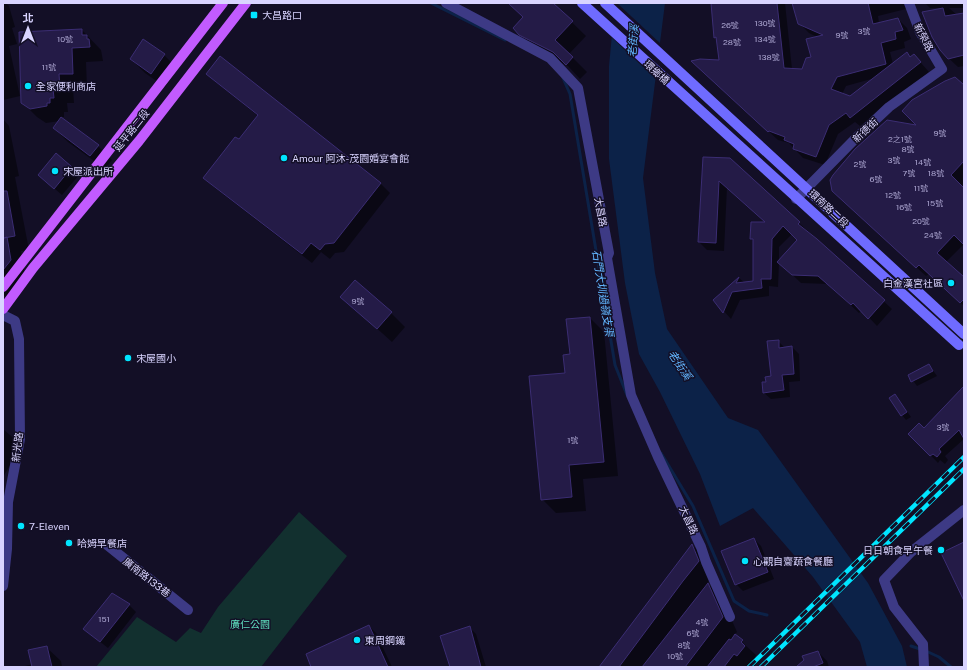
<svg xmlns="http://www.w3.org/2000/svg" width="967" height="670" font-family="'Public Sans','Noto Sans TC',sans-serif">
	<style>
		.green { fill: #12302f }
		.water { fill: #0c2248 }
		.pier { fill: #130f26 }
		.shadow { fill: #0007; fill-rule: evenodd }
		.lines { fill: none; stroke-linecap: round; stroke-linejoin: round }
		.stream { stroke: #0c2248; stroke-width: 3 }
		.building { fill: #241b47; stroke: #3b2d73 }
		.street { stroke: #3d3a85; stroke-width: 10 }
		.secondary { stroke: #6f6bff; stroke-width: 10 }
		.primary { stroke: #c25bff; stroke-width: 10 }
		.rail-casing { stroke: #00e5ff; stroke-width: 4.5 }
		.rail { stroke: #130f26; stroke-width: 3; stroke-dasharray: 9; stroke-linecap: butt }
		.poi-dot { fill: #00e5ff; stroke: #130f26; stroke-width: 1.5 }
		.labels { text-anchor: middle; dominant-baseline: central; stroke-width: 3; stroke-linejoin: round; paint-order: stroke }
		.number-label { font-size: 8px; fill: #aca6d1 }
		.poi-label { font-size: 10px; fill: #d9d4ff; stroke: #130f26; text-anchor: start }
		.street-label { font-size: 10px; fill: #d9d4ff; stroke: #130f26 }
		.park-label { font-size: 10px; fill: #5fe0c0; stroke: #130f26 }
		.water-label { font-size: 11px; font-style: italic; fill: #62b6ff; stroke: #130f26 }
	</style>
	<rect width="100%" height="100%" fill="#130f26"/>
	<path class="green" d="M 299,512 L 347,556 L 261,667 L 96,667 L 137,617 L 176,642 L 190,628 L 201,633 L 218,607 Z"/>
	<path class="water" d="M 615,3 L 665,3 L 643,178 L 655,273 L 667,329 L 728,418 L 758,430 L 868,583 L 902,646 L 907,667 L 867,667 L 860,642 L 813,577 L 753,508 L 720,526 L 700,474 L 660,392 L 639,354 L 625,283 L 609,159 L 609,66 Z"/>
	<path class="pier" d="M 613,3 L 617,3 L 661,44 L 657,80 L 610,36 Z"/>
	<path class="shadow" d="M 3,3 L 6,3 L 9,6 L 15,27 L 12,28 L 17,44 L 9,46 L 20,96 L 3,100 Z
		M 508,3 L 552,3 L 586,36 L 569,54 L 587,72 L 580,79 L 568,66 L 535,49 L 514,28 L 524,18 Z
		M 712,3 L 785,3 L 792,69 L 803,70 L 813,58 L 817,37 L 809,33 L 797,21 L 793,3 L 909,3 L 909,7 L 906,9 L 878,16 L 879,23 L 898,19 L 907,28 L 911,39 L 904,42 L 905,48 L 890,52 L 893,64 L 907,54 L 911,58 L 914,55 L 929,72 L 860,126 L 855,122 L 838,134 L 825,165 L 803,158 L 789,143 L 778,140 L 702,70 L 720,61 ZM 875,78 L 851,97 L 842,94 L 846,86 Z
		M 925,3 L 964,3 L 964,8 L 949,8 L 957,15 L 964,14 L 964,66 L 958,67 L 940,50 L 943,8 L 930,8 Z
		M 82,30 L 101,50 L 103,61 L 86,62 L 87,88 L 73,88 L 74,103 L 67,103 L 68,112 L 64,112 L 64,117 L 60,117 L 98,146 L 112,160 L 105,169 L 68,142 L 54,128 L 60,121 L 46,123 L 37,117 L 22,102 Z
		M 164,55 L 178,69 L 165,87 L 145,73 L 131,59 Z
		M 220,58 L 381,184 L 390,193 L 344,252 L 335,253 L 330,259 L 321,252 L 312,263 L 214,187 L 205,177 L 239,141 L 258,116 L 207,74 Z
		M 964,86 L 964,244 L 946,262 L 964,278 L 964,306 L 929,274 L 926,276 L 843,201 L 919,126 Z
		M 3,119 L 9,126 L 19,176 L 15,177 L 29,250 L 21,251 L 25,275 L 6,297 L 3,295 Z
		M 56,155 L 79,175 L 62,195 L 39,175 Z
		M 704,158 L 799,223 L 892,309 L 877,326 L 862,310 L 859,313 L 828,284 L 801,283 L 779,262 L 778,287 L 769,286 L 769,296 L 740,300 L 731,319 L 714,300 L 739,278 L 745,283 L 754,282 L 754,242 L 751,238 L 767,223 L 727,187 L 724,251 L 707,250 L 699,242 ZM 792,234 L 798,240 L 779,261 L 779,247 Z
		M 342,297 L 391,313 L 405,327 L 392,342 Z
		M 590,318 L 604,332 L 618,476 L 583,479 L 586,511 L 556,513 L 542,499 L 566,374 L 571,355 Z
		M 778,341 L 785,348 L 792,347 L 799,354 L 800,381 L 789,382 L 790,397 L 771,399 L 764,393 L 767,383 L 772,377 Z
		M 929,365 L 937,376 L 917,386 L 909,375 Z
		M 964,388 L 964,439 L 945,456 L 948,460 L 945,464 L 940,460 L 938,463 L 910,434 L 925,429 Z
		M 895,395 L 911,417 L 906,420 L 902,415 Z
		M 3,429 L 18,442 L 15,457 L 3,477 Z
		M 754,539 L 761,546 L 774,579 L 743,591 L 736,584 Z
		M 692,545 L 706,559 L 713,576 L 707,583 L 722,598 L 737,632 L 734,635 L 756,655 L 755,657 L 758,661 L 754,667 L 601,667 Z
		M 129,605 L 136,612 L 108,648 L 84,629 Z
		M 369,626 L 376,633 L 392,667 L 312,667 Z
		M 469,627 L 476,634 L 486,667 L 451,667 Z
		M 46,647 L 61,661 L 62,667 L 21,667 L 33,664 Z
		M 818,652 L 827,661 L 829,667 L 797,667 Z"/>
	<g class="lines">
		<path class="stream" d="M 431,3 L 505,40
			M 563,78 L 570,94 L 615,365 L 627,395
			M 661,453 L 693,506 L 734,601 L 749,611 L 767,615
			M 911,646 L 920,649
			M 926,651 L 939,657 L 951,667"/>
	</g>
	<path class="building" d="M 508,3 L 553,3 L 573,21 L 555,40 L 573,57 L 566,65 L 553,52 L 519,35 L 513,28 L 523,17 Z
		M 711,3 L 777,3 L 784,68 L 802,69 L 806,58 L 811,57 L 806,39 L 823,35 L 798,24 L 792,3 L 868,3 L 873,24 L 898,18 L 903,30 L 895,32 L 896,39 L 881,43 L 886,64 L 837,77 L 831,89 L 850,96 L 907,52 L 910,57 L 914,54 L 921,62 L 850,118 L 846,113 L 829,125 L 816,157 L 793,149 L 794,144 L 784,140 L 785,137 L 769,131 L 768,132 L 691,61 L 700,59 L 719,60 L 716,37 L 714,38 Z
		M 943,8 L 945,16 L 964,13 L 964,55 L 948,59 L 940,50 L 932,37 L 922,12 Z
		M 82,29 L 82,35 L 87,35 L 87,39 L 89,39 L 90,47 L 72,48 L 73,74 L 59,74 L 60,89 L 53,89 L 54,98 L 50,98 L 50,103 L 47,103 L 47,106 L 30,109 L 21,103 L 19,32 Z
		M 143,39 L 165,54 L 151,74 L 130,59 Z
		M 220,56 L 381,183 L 334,243 L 325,244 L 320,250 L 311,243 L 302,254 L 203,178 L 235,137 L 239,139 L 258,115 L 206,74 Z
		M 955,77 L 964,85 L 964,161 L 951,175 L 964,188 L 964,245 L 954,235 L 937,253 L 964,277 L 964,299 L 960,303 L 919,265 L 916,268 L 832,191 L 830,180 L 833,175 L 855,149 L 887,120 L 916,125 L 902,111 L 912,100 L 945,81 Z
		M 61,117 L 99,145 L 90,156 L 53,128 Z
		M 56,153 L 72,167 L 54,189 L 38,175 Z
		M 703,157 L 730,158 L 800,222 L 798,224 L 817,239 L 885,300 L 868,319 L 853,303 L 851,305 L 818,276 L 792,275 L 777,262 L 797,240 L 783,226 L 772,239 L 771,279 L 761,279 L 762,288 L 732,292 L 723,313 L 713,300 L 739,277 L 736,283 L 753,281 L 753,239 L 750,239 L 751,222 L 765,222 L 719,181 L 716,243 L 698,242 Z
		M 3,191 L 7,191 L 15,236 L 4,238 L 7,237 L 11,260 L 3,270 Z
		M 355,280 L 392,312 L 377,329 L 340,297 Z
		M 590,317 L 604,462 L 569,465 L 572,497 L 541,500 L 529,376 L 565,373 L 563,355 L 570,354 L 566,319 Z
		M 779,340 L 779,348 L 792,346 L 794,374 L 782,375 L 784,390 L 763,393 L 762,382 L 766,382 L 765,377 L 771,376 L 767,341 Z
		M 929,364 L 933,371 L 911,382 L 908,375 Z
		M 964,386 L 964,439 L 959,430 L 939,449 L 941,452 L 937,457 L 933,454 L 930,456 L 908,434 L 919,423 L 924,428 Z
		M 895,394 L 907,412 L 901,416 L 889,398 Z
		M 754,538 L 768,572 L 735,585 L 721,551 Z
		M 964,542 L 964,601 L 941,553 Z
		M 692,544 L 699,561 L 683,581 L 619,667 L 599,667 Z
		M 708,583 L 723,617 L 685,667 L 642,667 Z
		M 112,593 L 130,604 L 100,642 L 83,629 Z
		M 369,625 L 388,667 L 311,667 L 306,654 Z
		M 470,626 L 481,667 L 450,667 L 440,636 Z
		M 735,634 L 743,640 L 741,642 L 745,646 L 737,656 L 734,654 L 724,667 L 707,667 L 729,639 L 731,640 Z
		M 47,646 L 52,667 L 32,667 L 28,650 Z
		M 818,651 L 823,663 L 813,667 L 796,667 L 804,660 L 802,656 Z"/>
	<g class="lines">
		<path class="street" d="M 446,3 L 550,58 L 578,88 L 609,253 L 607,258 L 631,395 L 658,457 L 701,547 L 706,562 L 730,617
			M 796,199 L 854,140 L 889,107 L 942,69 L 920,32 L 909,3
			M 3,315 L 15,321 L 19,339 L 20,439 L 8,502 L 7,549 L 3,586
			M 106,544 L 188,610
			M 924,667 L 923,644 L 894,607 L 884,580 L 911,552 L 964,510"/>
		<path class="secondary" d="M 582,3 L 959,345
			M 605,3 L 964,334"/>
		<path class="primary" d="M 3,287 L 223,3
			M 3,309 L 33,268 L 139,141 L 246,3"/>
		<g class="rail-casing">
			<path id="rail" d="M 749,667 L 964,457
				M 761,667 L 964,469"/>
		</g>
		<use href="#rail" class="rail"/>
	</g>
	<g class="poi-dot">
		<rect x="250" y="11" width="8" height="8" rx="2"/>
		<circle cx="28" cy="86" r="4"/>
		<circle cx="284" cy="158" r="4"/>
		<circle cx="55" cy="171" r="4"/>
		<circle cx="951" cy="283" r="4"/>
		<circle cx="128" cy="358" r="4"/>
		<circle cx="21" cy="526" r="4"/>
		<circle cx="69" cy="543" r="4"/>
		<circle cx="941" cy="550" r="4"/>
		<circle cx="745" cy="561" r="4"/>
		<circle cx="357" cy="640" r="4"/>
	</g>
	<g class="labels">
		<g class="number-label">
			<text x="765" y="23">130號</text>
			<text x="730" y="25">26號</text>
			<text x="864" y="31">3號</text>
			<text x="842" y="35">9號</text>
			<text x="65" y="39">10號</text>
			<text x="765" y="39">134號</text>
			<text x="732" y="42">28號</text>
			<text x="769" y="57">138號</text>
			<text x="49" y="67">11號</text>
			<text x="940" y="133">9號</text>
			<text x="900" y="139">2之1號</text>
			<text x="908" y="149">8號</text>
			<text x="894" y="160">3號</text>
			<text x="923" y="162">14號</text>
			<text x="860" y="164">2號</text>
			<text x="909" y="173">7號</text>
			<text x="936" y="173">18號</text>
			<text x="876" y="179">6號</text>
			<text x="921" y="188">11號</text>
			<text x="893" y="195">12號</text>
			<text x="935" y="203">15號</text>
			<text x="904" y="207">16號</text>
			<text x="921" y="221">20號</text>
			<text x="933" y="235">24號</text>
			<text x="358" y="301">9號</text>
			<text x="943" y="427">3號</text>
			<text x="573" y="440">1號</text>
			<text x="104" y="619">151</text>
			<text x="702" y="622">4號</text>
			<text x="693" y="633">6號</text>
			<text x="684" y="645">8號</text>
			<text x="675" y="656">10號</text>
		</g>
		<g class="poi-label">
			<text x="262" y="15">大昌路口</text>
			<text x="36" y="86">全家便利商店</text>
			<text x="292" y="158">Amour 阿沐-茂園婚宴會館</text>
			<text x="63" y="171">宋屋派出所</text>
			<text x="943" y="283" text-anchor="end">白金漢宮社區</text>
			<text x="136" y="358">宋屋國小</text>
			<text x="29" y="526">7-Eleven</text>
			<text x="77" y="543">哈姆早餐店</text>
			<text x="933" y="550" text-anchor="end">日日朝食早午餐</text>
			<text x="753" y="561">心觀自齋蔬食餐廳</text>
			<text x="365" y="640">東周鋼鐵</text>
		</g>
		<g class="street-label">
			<text transform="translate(924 37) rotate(63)">新榮路</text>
			<text transform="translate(657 72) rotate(42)">環鄉橋</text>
			<text transform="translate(131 130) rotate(-51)">延平路二段</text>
			<text transform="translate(865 130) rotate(-43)">新德街</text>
			<text transform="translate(829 208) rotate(43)">環南路二段</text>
			<text transform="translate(601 212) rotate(80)">大昌路</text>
			<text transform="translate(17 447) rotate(-83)">新光路</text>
			<text transform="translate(689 520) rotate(65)">大昌路</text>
			<text transform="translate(147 577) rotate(38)">廣南路133巷</text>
		</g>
		<g class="park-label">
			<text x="250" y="624">廣仁公園</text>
		</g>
		<g class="water-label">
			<text transform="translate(633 41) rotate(-85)">老街溪</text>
			<text transform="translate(603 293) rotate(81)">石門大圳過嶺支渠</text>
			<text transform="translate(680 365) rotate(56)">老街溪</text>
		</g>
	</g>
	<rect width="967" height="670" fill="none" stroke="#d9d4ff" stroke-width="8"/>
	<g transform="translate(28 28)" stroke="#130f26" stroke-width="3" paint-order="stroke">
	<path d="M0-3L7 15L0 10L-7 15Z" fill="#d9d4ff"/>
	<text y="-6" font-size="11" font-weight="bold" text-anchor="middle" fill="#d9d4ff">北</text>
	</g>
</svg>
